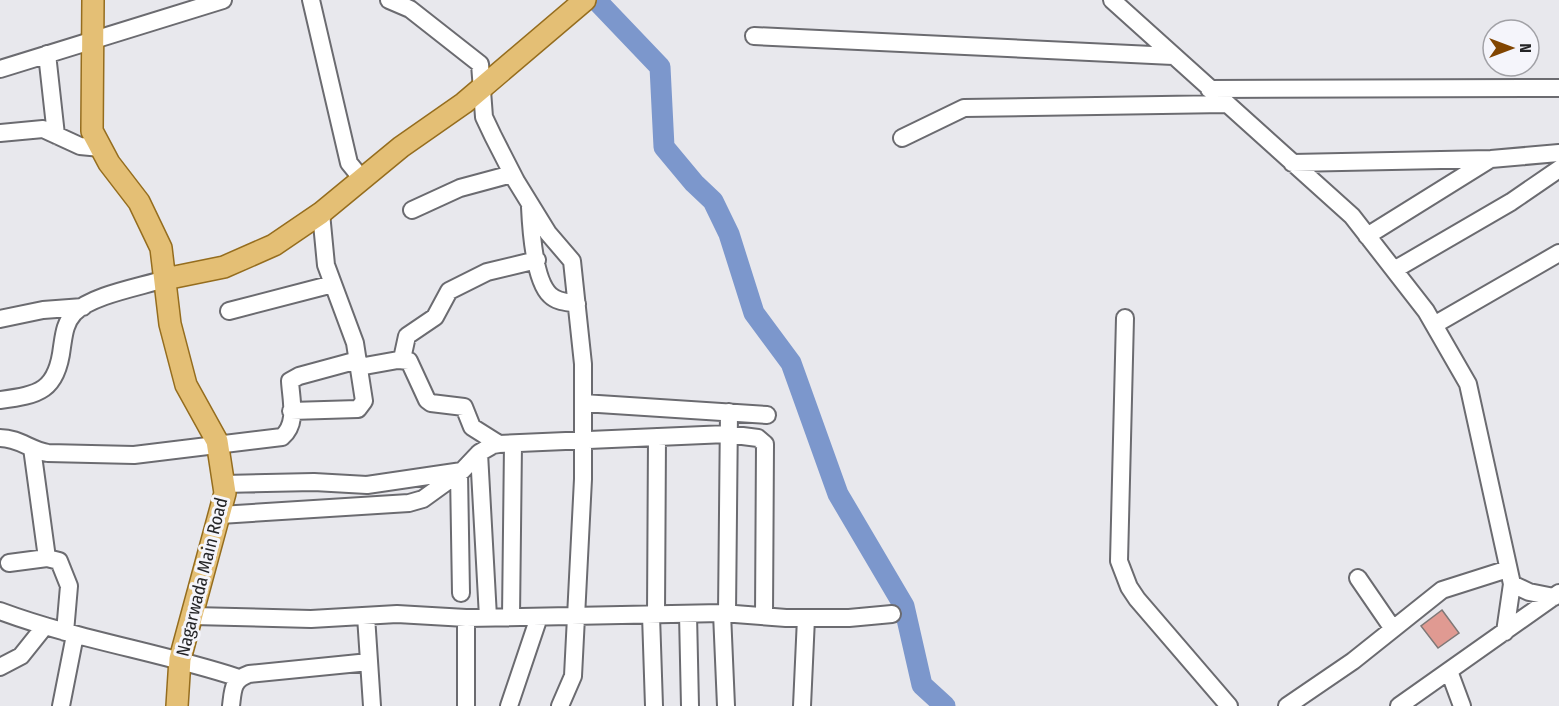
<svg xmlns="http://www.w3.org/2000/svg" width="1559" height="706" font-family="'Fira Sans Condensed',sans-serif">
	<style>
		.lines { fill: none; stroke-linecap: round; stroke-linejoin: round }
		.river { stroke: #7c97cc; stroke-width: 21 }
		.building { fill: #e09a92; stroke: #7e7877; stroke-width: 1.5 }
		.minor-casing { stroke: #6b6b70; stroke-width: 20 }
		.major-casing { stroke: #956d1e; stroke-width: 24 }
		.minor { stroke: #fff; stroke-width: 16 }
		.major { stroke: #e4bf75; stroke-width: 21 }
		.labels { text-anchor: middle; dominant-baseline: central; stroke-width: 6; stroke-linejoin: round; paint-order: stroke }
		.street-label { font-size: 18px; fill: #242426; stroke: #f5f5fb }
	</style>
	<rect width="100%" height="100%" fill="#e8e8ed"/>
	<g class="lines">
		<path class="river" d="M 596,0 L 660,67 L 664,147 L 694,183 L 713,201 L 729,234 L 754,313 L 791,363 L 838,494 L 904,606 L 922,685 L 945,706"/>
	</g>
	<path class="building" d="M 1442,610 L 1459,633 L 1438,648 L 1421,626 Z"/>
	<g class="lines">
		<g class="minor-casing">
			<path id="minor" d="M 311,0 L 349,163 L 362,179
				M 389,0 L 410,9 L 480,64 L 484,117 L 493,136 L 516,181 L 548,233 L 572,261 L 583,364 L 583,479 L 573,676 L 560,706
				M 1112,0 L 1352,216 L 1426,311 L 1468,384 L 1512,584 L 1505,632
				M 754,36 L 1173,56
				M 47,54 L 56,135
				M 0,69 L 223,0
				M 1209,89 L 1559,88
				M 0,133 L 43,129 L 80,146 L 101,148
				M 902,138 L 964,108 L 1226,104
				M 1292,163 L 1491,159 L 1559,153
				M 530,207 C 531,229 534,280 550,295 C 557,302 567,302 577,304
				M 412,210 L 460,188 L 512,174
				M 1367,236 L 1489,160
				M 1394,270 L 1511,202 L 1559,169
				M 229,311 L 333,284
				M 1125,318 L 1119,561 L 1129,587 L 1137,599 L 1229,706
				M 0,319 L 43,310 L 83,307
				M 1434,325 L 1559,253
				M 402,359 L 407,336 L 435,317 L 449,291 L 487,272 L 537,260
				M 359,367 L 398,360 L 409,361 L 427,400 L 431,403 L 464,407 L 472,427 L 499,444
				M 0,400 C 39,395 57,391 62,347 C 64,334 65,323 74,313 C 92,295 140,287 165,279
				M 583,403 L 767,415
				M 291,411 L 358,409 L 364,401 L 355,343 L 326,265 L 321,213
				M 0,438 C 19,438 30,450 48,453 L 134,455 L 282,437 C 298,424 291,400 290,381 L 299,376 L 358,360
				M 32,448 L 47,558 L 59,561 L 69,586 L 65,632
				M 479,453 L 493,445 L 499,444 L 727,434 L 758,438 L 765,444 L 764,616
				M 459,473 L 461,593
				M 224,484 L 314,482 L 367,485 L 462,471 L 479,453 L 488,617
				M 220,515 L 409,503 L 423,499 L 459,473
				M 9,563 L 47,558
				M 1358,578 L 1393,629
				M 1512,584 L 1529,592 L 1554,597
				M 0,611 C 78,640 160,652 239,678
				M 722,613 L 726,706
				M 727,613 L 729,412
				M 688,614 L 690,706
				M 651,615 L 654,706
				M 656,615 L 657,437
				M 193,616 L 311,619 L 397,614 L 466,618 L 722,613 L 786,618 L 849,618 L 892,614
				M 366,616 L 372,706
				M 511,617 L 513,444
				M 466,618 L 466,706
				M 0,667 L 21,656 L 45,626
				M 1449,671 L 1462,706
				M 61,706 L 75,635
				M 231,706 C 233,690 232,680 249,674 L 369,662
				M 509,706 L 539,617
				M 802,706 L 806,618
				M 1287,706 L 1353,661 L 1442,590 L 1508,569
				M 1399,706 L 1559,593"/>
		</g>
		<g class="major-casing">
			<path id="major" d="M 93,0 L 92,131 L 109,163 L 139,202 L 161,248 L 170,324 L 186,385 L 217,441 L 225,493 L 180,659 L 177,706
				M 165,279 L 224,267 L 274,245 L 321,213 L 401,147 L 464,103 L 585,0"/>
		</g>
		<use href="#minor" class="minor"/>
		<use href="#major" class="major"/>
	</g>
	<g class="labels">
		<g class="street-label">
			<text transform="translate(202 577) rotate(-76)">Nagarwada Main Road</text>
		</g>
	</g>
	<g transform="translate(1511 48) rotate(90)"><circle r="28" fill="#f5f5fb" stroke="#a1a1a6" stroke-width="1.5"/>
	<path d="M0-4.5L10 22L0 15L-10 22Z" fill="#814500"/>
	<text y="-9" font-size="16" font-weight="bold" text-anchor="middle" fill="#242426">N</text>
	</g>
</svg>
